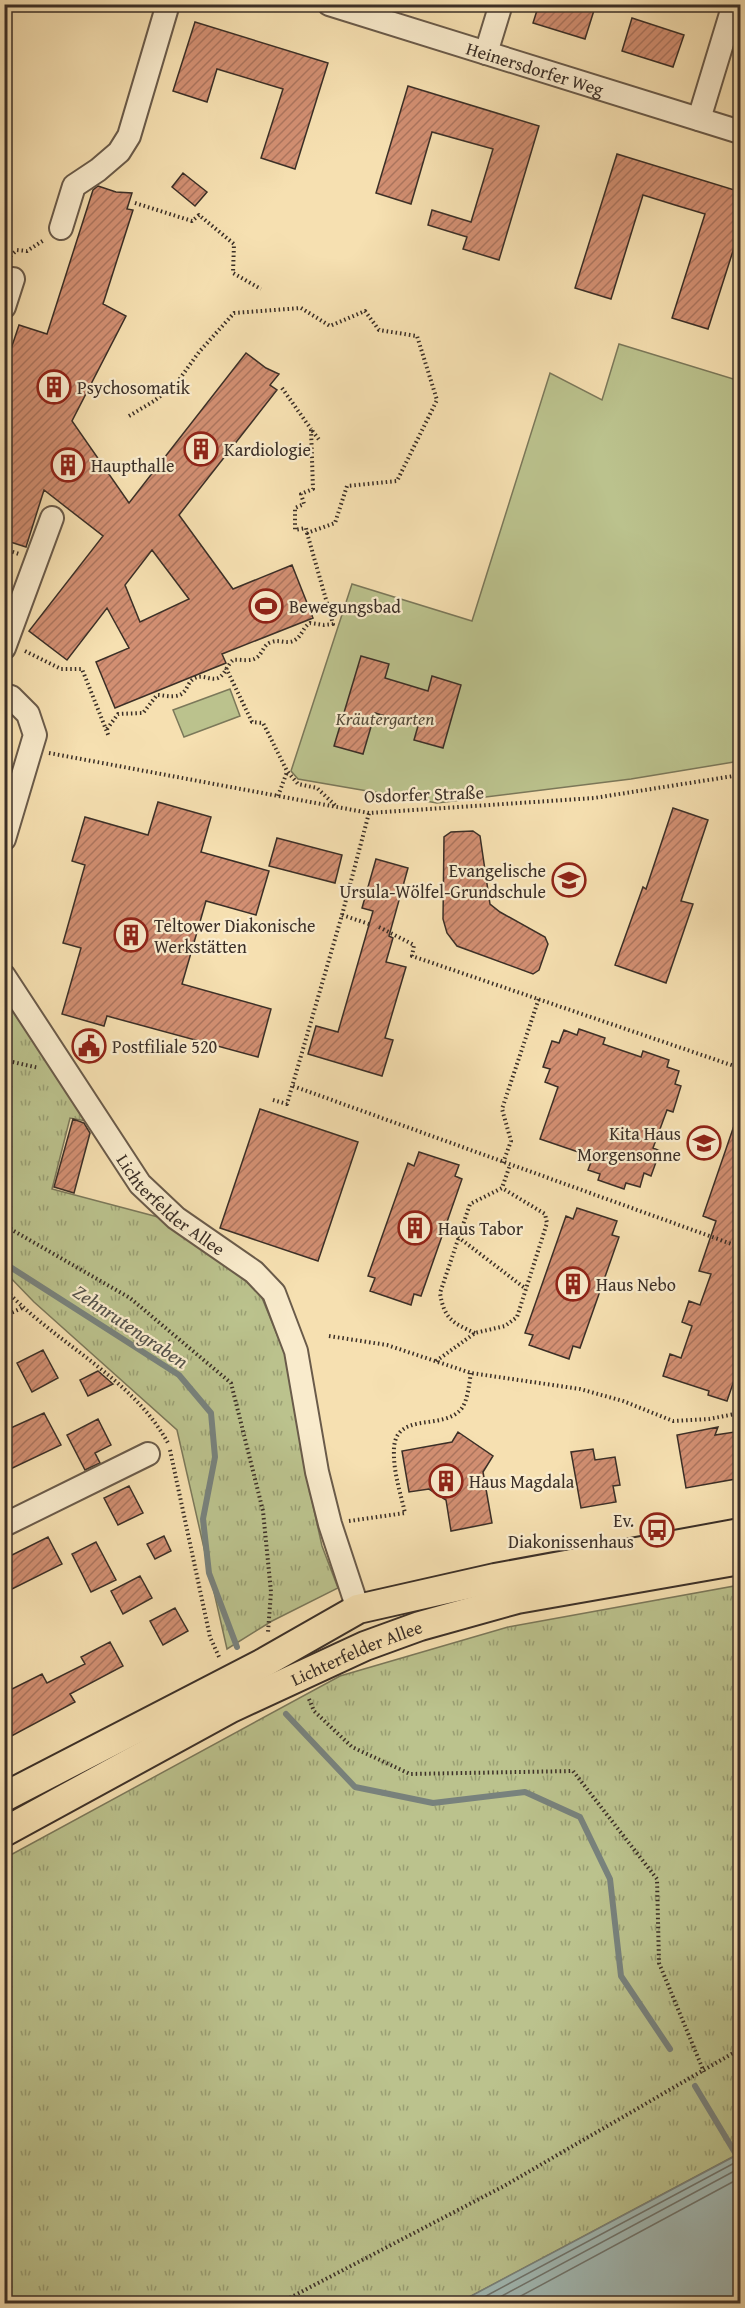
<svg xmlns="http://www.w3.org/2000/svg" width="745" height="2308" font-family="'Gentium Book Plus',serif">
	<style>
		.grass { fill: url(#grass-tufts); stroke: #7b785a; stroke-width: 1.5 }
		.garden { fill: #bbc28d; stroke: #7b785a; stroke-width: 1.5 }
		.water { fill: #a1bab6; stroke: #78827d; stroke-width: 1.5 }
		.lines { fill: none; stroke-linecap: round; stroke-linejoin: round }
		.shore { stroke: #6e746e; stroke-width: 1.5 }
		.stream { stroke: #78827d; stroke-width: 6 }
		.building { fill: url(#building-hatch); stroke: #3b2f27; stroke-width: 1.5; fill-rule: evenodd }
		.minor-casing { stroke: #6a5b4a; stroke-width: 26 }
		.major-casing { stroke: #3b2f27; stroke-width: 32 }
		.path { stroke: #3b2f27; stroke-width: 4; stroke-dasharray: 1.5 3; stroke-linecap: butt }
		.minor { stroke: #f9ebcc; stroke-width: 22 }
		.major { stroke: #f6e0b1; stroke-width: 28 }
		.labels { text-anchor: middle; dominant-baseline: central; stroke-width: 4.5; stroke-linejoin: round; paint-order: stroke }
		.street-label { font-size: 18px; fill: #3b2f27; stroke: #f9ebcc }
		.poi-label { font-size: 18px; fill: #3b2f27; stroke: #f9ebcc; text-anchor: start }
		.park-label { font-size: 18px; font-style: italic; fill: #554c3b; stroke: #f9ebcc }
		.water-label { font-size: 20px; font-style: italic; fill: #54524b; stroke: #f9ebcc }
	</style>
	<defs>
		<pattern id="grass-tufts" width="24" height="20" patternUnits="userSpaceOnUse" patternTransform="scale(1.5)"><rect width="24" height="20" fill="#bbc28d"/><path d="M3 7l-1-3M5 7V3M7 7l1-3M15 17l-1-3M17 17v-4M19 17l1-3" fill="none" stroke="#999e73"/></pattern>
		<pattern id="building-hatch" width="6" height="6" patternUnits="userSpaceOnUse" patternTransform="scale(1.5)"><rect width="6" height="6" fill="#d28f72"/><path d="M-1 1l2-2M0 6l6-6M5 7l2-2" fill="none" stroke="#ac755e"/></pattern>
	</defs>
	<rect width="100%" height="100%" fill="#f6e0b1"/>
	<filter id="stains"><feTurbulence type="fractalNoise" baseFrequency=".00333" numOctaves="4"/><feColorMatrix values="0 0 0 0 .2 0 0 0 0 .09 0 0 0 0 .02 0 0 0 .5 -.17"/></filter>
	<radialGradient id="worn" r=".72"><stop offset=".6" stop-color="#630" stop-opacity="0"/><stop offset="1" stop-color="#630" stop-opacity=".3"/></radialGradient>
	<path class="grass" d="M 4,985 L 97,1123 L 70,1118 L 52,1189 L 158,1217 L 223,1257 L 260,1293 L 289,1364 L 306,1474 L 322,1546 L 338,1588 L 272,1621 L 227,1649 L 177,1430 L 34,1302 L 5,1272 Z
		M 740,1585 L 740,2153 L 458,2303 L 5,2304 L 5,1858 L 340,1676 L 508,1627 Z"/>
	<path class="garden" d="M 619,344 L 740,381 L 740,761 L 631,779 L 437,803 L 298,779 L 291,771 L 352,584 L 472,621 L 550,373 L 602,400 Z
		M 230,689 L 240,716 L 184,737 L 173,710 Z"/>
	<path class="water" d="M 740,2153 L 740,2303 L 458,2303 L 737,2155 Z"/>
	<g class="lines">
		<path class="shore" d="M 471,2304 L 740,2160
			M 487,2304 L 740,2168
			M 506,2304 L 740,2178"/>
		<path class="stream" d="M 4,1263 L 179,1375 L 211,1413 L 215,1457 L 203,1519 L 209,1573 L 237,1647
			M 286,1714 L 355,1787 L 433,1803 L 525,1792 L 580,1817 L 610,1879 L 621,1976 L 670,2049
			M 695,2086 L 740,2161"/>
	</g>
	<path class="building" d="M 539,4 L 596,4 L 585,39 L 533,23 Z
		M 632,18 L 684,35 L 673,67 L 622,51 Z
		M 195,22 L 328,63 L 295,169 L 261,158 L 283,89 L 217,69 L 207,102 L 173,91 Z
		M 408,86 L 539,126 L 499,260 L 463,249 L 467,237 L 428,225 L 432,210 L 471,222 L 493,149 L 432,132 L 411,204 L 376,193 Z
		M 617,154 L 741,192 L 741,226 L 708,329 L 672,318 L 705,214 L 675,205 L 643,195 L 611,299 L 575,288 Z
		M 183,173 L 207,192 L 195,206 L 172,187 Z
		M 98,186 L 116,192 L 132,193 L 127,209 L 133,210 L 103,304 L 126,316 L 72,421 L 129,503 L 246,353 L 266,368 L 279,374 L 270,385 L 277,390 L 179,515 L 233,589 L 292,565 L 313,618 L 222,654 L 226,663 L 115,708 L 96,662 L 129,648 L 107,608 L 67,660 L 29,631 L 103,536 L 44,490 L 26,547 L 4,540 L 4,370 L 19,325 L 47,334 L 93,190 ZM 152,550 L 189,599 L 140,622 L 125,585 Z
		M 361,656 L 389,664 L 385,678 L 428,691 L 432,676 L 461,685 L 443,748 L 414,740 L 418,726 L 375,713 L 363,754 L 334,746 Z
		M 158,802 L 211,817 L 201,852 L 269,871 L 256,915 L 206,901 L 182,984 L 271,1009 L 258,1057 L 107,1016 L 104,1026 L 62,1014 L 81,948 L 63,943 L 85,865 L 72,861 L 85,817 L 148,835 Z
		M 673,808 L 708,820 L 681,901 L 693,904 L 666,983 L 615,965 L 643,887 L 646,889 Z
		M 473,831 L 480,836 L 490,904 L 500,912 L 545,937 L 548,944 L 539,970 L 533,974 L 457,946 L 447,933 L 443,919 L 444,837 L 451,832 Z
		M 277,838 L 342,855 L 335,883 L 269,866 Z
		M 376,859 L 408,868 L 389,936 L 393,938 L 386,962 L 406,967 L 385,1038 L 393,1040 L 382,1076 L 308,1054 L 316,1026 L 338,1032 L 373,911 L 362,908 Z
		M 579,1029 L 605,1038 L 603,1044 L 641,1057 L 643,1051 L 669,1060 L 667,1067 L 679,1071 L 675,1084 L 681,1086 L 673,1112 L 667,1110 L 653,1148 L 660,1151 L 651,1176 L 644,1173 L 640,1187 L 626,1183 L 624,1189 L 598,1180 L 600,1174 L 588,1170 L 593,1157 L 540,1139 L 558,1087 L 545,1082 L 550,1069 L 543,1067 L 552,1041 L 559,1043 L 564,1030 L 577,1035 Z
		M 260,1109 L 358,1142 L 318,1261 L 220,1228 Z
		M 738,1114 L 741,1114 L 741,1360 L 727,1401 L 708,1395 L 709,1391 L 663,1376 L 670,1354 L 681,1358 L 692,1326 L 682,1322 L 689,1301 L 700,1305 L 711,1274 L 699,1271 L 716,1221 L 703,1216 Z
		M 73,1119 L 84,1123 L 90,1133 L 74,1193 L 54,1187 Z
		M 419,1152 L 459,1165 L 455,1176 L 462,1179 L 421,1296 L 414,1294 L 411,1305 L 370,1291 L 375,1278 L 368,1276 L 408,1163 L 414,1166 Z
		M 577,1208 L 617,1221 L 612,1235 L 619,1237 L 580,1348 L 573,1346 L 569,1359 L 529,1345 L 533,1335 L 525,1333 L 566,1216 L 573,1219 Z
		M 43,1350 L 58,1378 L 32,1392 L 17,1363 Z
		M 98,1371 L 113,1384 L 88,1396 L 80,1380 Z
		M 44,1413 L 61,1445 L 4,1472 L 4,1431 Z
		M 98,1419 L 111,1445 L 95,1453 L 100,1463 L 85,1470 L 67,1435 Z
		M 718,1427 L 715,1435 L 741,1431 L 741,1478 L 686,1488 L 677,1435 Z
		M 458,1432 L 493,1456 L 483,1472 L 492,1523 L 451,1531 L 446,1500 L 429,1489 L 409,1492 L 402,1451 L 452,1442 Z
		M 593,1449 L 595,1460 L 615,1457 L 620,1485 L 613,1486 L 616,1502 L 581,1508 L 571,1452 Z
		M 129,1486 L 143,1513 L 118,1525 L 104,1498 Z
		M 164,1536 L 171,1551 L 155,1559 L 147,1544 Z
		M 48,1537 L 62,1564 L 4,1593 L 4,1559 Z
		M 96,1542 L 116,1580 L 91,1592 L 72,1554 Z
		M 140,1576 L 152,1598 L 123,1614 L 111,1591 Z
		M 175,1608 L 188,1631 L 163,1645 L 150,1621 Z
		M 110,1642 L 123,1666 L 70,1694 L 75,1702 L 4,1740 L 4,1693 L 42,1674 L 47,1683 L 85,1664 L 81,1657 Z"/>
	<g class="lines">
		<g class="minor-casing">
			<g id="minor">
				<path id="s1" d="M 329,4 L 740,132"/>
				<path d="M 486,53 L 501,4"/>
				<path d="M 699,119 L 734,4"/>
				<path d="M 61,228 L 74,186 L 98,170 L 119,152 L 129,136 L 168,4"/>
				<path d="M 4,307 L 13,279"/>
				<path d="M 4,648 L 52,518"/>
				<path d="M 4,695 L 11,697 L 28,714 L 35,735 L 4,839"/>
				<path id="s2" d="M 4,976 L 140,1184 L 176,1218 L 254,1272 L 274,1293 L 296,1351 L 317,1472 L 330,1524 L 358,1609"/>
				<path d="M 4,1525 L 148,1454"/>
			</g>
		</g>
		<g class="major-casing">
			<g id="major">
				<path d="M 4,1797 L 265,1662 L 358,1609 L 495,1578 L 740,1533"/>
				<path id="s3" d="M 4,1832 L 231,1708 L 365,1646 L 420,1626 L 517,1599 L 740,1560"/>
			</g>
		</g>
		<path class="path" d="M 135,203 L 192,221 L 199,215 L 234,244 L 233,273 L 261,289
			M 7,259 L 17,250 L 27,251 L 44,240
			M 282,388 L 311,429
			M 129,416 L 154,401 L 176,384 L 199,352 L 234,313 L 301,308 L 330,326 L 365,311 L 379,330 L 417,336 L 437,400 L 397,481 L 347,486 L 335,523 L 307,533 L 306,528 L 295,530 L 295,508 L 304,504 L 301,494 L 313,489 L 311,429 L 320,441
			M 4,549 L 19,554
			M 25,651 L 61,669 L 82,669 L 109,737
			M 226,668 L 252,722 L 263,723 L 287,771 L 298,784 L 317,788 L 337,807
			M 107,729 L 118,714 L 143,713 L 157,695 C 163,695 169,697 175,696 C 188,695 186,682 195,678 C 203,674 211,681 218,678 C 225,675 227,665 233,660 C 241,659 250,662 256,658 C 263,654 263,644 272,642 C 280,639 287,645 295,640 C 302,636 303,627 310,623 L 324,625 L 333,624 L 307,533
			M 49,753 L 369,813 L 594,798 L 740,775
			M 278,796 L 287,772
			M 342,915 L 369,813
			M 379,927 L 414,945 L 412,956 L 740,1068
			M 4,1060 L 39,1068
			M 293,1086 L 740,1247
			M 273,1100 L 287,1104 L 342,915 L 369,924
			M 503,1163 L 511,1141 L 502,1109 L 539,998
			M 4,1222 L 12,1230 L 130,1298 L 231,1383 L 263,1511 L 271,1592 L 268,1632
			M 458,1237 L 526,1289
			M 4,1288 C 54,1343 132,1377 168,1443
			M 4,1316 L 22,1308
			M 475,1333 C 452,1323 444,1318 440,1293 L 470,1204 L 502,1188 L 510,1165
			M 329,1336 L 387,1345 L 471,1373 L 580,1389 L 623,1401 L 673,1421 L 709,1419 L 740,1413
			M 436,1361 L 475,1333 L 505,1326 L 517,1317 L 547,1223 L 545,1214 L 502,1188
			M 170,1450 L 210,1637 L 220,1659
			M 349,1521 L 405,1513 C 401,1495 394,1474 394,1455 C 391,1408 443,1433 462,1408 C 468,1399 469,1384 471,1373
			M 309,1699 L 314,1711 L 352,1747 L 410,1774 L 573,1771 L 657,1879 L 659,1963 L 704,2072
			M 278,2304 L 504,2186 L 740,2049"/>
		<use href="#minor" class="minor"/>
		<use href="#major" class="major"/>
	</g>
	<defs>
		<g id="building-ring" transform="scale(1.725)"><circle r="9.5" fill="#f9ebcc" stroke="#8f2418" stroke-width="1.5"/><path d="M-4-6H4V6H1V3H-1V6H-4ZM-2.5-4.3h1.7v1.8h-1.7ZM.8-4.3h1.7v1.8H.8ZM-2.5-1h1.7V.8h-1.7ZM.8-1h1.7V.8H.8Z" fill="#8f2418"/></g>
		<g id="stadium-ring" transform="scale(1.725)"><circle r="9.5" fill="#f9ebcc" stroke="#8f2418" stroke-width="1.5"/><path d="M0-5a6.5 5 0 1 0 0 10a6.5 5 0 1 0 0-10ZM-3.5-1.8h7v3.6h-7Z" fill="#8f2418"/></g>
		<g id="school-ring" transform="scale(1.725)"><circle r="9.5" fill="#f9ebcc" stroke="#8f2418" stroke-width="1.5"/><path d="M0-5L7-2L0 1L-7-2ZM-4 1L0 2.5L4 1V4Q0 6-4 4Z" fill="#8f2418"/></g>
		<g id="civic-ring" transform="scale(1.725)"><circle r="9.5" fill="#f9ebcc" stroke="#8f2418" stroke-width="1.5"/><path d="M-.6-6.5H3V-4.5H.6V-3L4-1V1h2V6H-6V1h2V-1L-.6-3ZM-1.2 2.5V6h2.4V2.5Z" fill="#8f2418"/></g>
		<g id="bus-ring" transform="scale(1.725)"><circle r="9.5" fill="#f9ebcc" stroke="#8f2418" stroke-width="1.5"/><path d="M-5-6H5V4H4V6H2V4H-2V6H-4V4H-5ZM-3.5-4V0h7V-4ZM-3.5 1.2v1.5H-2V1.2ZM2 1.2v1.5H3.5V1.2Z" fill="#8f2418"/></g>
	</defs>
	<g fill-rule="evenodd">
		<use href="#building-ring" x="54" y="387"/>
		<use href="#building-ring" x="201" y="449"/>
		<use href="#building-ring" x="68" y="465"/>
		<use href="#stadium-ring" x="266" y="606"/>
		<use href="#school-ring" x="569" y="880"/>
		<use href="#building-ring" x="131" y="935"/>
		<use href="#civic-ring" x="89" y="1046"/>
		<use href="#school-ring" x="704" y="1143"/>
		<use href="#building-ring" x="415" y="1228"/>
		<use href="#building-ring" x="573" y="1284"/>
		<use href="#building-ring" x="446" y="1481"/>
		<use href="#bus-ring" x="657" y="1530"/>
	</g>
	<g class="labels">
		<g class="street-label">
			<text stroke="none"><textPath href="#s1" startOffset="216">Heinersdorfer Weg</textPath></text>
			<text transform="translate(424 794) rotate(-2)">Osdorfer Straße</text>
			<text stroke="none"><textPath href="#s2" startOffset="285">Lichterfelder Allee</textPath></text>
			<text stroke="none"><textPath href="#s3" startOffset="396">Lichterfelder Allee</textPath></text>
		</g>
		<g class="poi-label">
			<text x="77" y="387">Psychosomatik</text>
			<text x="224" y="449">Kardiologie</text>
			<text x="91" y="465">Haupthalle</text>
			<text x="289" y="606">Bewegungsbad</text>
			<text x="546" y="870" text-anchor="end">Evangelische<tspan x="546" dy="21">Ursula-Wölfel-Grundschule</tspan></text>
			<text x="154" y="925">Teltower Diakonische<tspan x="154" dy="21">Werkstätten</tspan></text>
			<text x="112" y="1046">Postfiliale 520</text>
			<text x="681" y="1133" text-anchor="end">Kita Haus<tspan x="681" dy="21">Morgensonne</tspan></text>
			<text x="438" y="1228">Haus Tabor</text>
			<text x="596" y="1284">Haus Nebo</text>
			<text x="469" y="1481">Haus Magdala</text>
			<text x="634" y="1520" text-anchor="end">Ev.<tspan x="634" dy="21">Diakonissenhaus</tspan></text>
		</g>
		<g class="park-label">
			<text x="385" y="718">Kräutergarten</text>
		</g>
		<g class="water-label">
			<text transform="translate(131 1326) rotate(34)">Zehnrutengraben</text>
		</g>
	</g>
	<rect width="745" height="2308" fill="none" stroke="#f6e0b1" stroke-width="24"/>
	<rect x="6" y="6" width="733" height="2296" fill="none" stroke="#3b2f27" stroke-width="3"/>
	<rect x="12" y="12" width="721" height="2284" fill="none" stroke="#3b2f27" stroke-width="1.5"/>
	<rect width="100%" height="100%" filter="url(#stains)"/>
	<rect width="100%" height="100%" fill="url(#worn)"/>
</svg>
